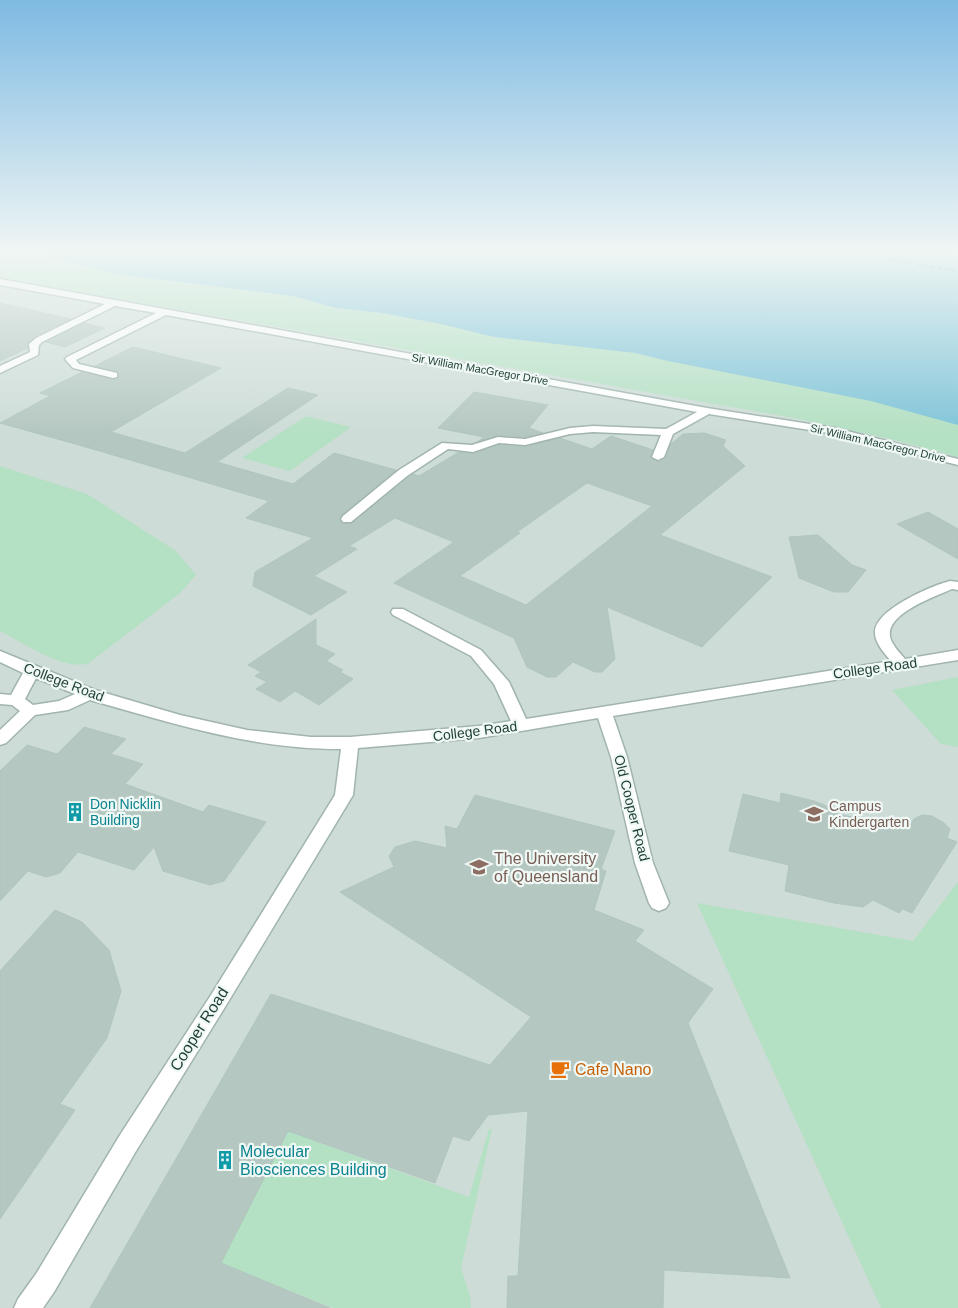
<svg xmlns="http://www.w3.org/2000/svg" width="958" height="1308" font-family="Arial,sans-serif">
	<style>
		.built { fill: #cddcd6 }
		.green { fill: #b4e0c3; fill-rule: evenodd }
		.water { fill: #7fc4d8 }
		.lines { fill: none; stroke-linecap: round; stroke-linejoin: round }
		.ferry { stroke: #116580; stroke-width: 1; stroke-dasharray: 4 3; stroke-linecap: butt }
		.building { fill: #b4c7c0; stroke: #b0c6bf; fill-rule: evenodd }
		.minor-casing { stroke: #a1b4af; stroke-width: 3 }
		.minor { fill: #fff; fill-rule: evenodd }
		.labels { text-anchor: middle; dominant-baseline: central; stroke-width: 4.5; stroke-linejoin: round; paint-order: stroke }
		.far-street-label { font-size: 11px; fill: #1e3e37; stroke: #eff8f4 }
		.street-label { font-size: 14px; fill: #1e3e37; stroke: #eff8f4 }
		.culture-label { font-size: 14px; fill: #0d838f; stroke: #eff8f4; text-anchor: start }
		.education-label { font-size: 14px; fill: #785e54; stroke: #eff8f4; text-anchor: start }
		.near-education-label { font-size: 16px; fill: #785e54; stroke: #eff8f4; text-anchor: start }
		.near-street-label { font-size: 16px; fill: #1e3e37; stroke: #eff8f4 }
		.near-food-label { font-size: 16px; fill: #c56008; stroke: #eff8f4; text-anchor: start }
		.near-culture-label { font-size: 16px; fill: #0d838f; stroke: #eff8f4; text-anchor: start }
	</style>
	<rect width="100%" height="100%" fill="#deece7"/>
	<path class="built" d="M 0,251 L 28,251 L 115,274 L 635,353 L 958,425 L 958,1308 L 0,1308 Z"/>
	<path class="green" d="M 0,251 L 28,251 L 58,259 L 181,251 L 958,414 L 958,457 L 891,439 L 794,418 L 0,278 ZM 61,259 L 292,296 L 552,343 L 494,337 L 441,324 L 381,313 L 336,308 L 292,296 L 115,274 Z
		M 306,416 L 351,427 L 290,471 L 242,458 Z
		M 0,466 L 87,494 L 176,551 L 196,575 L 180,593 L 89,663 C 65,672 22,642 0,631 Z
		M 958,677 L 958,747 L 941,744 L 892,690 Z
		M 958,882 L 958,1308 L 881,1308 L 697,903 L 913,941 Z
		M 489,1129 L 492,1129 L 461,1268 L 470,1296 L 471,1308 L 333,1308 L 221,1263 L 288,1131 L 469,1197 Z"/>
	<path class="water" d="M 28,251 L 958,251 L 958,425 L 871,401 L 668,361 L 635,353 L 494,337 L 441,324 L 381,313 L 336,308 L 292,296 L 115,274 Z"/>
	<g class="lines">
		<path class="ferry" d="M 834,251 L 958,271"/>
	</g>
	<path class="building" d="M 0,303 L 71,319 L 35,336 L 28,343 L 28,348 L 0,361 Z
		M 84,323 L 105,328 L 65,347 L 46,342 Z
		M 133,347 L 221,368 L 111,432 L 185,453 L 288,388 L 318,395 L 217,462 L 293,484 L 334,453 L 396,470 L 342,515 L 339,520 L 343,524 L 352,523 L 413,474 L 419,476 L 459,452 L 474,454 L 499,445 L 525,447 L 560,438 L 592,449 L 611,436 L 653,450 L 650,458 L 659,462 L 666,458 L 671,444 L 683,434 L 704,433 L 726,440 L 723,446 L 745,466 L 660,535 L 772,577 L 702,647 L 607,607 L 615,659 L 602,672 L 595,672 L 573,662 L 556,677 L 547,677 L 527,667 L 514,638 L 394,583 L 454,542 L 395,518 L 349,546 L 357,549 L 314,576 L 347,592 L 311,615 L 253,586 L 255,572 L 313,538 L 246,518 L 269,501 L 86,447 L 97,440 L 86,447 L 0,423 L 50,396 L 40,393 L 82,372 L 113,380 L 117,379 L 117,371 L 95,366 ZM 587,483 L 652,506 L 526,605 L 460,576 L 520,533 L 517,532 Z
		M 474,392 L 548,405 L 529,428 L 543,433 L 525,437 L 497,435 L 477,442 L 484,437 L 438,428 Z
		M 928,512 L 958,529 L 958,559 L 897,524 Z
		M 818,535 L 852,565 L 866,570 L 848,592 L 834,592 L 799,578 L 789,537 Z
		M 316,619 L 316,645 L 335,654 L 326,661 L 343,670 L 340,672 L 353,679 L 319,705 L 295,691 L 280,702 L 256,689 L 267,682 L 255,676 L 261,672 L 248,665 Z
		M 84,727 L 126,739 L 111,754 L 143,764 L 125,784 L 203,812 L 209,805 L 266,822 L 224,881 L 210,885 L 163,871 L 154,847 L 134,870 L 78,852 L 60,873 L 46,877 L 28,871 L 0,901 L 0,771 L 27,745 L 57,754 Z
		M 781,793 L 814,801 L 829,807 L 838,814 L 908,829 L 914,819 L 922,815 L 932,816 L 944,823 L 950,829 L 947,838 L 957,842 L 912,913 L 903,909 L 899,913 L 873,900 L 863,907 L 834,903 L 785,891 L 789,865 L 729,851 L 743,794 L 780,803 Z
		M 475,795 L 615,831 L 601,869 L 606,871 L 594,910 L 644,930 L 635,941 L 713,989 L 688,1023 L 790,1278 L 664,1270 L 663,1308 L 507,1308 L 508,1276 L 518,1276 L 528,1111 L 488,1115 L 469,1141 L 453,1136 L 435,1183 L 288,1131 L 221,1263 L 330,1308 L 90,1308 L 271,994 L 490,1065 L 531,1017 L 340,892 L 394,867 L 389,856 L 395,847 L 415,841 L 447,848 L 445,826 L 457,829 Z
		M 55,910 L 82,922 L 109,950 L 121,991 L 107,1038 L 60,1104 L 75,1110 L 0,1219 L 0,971 Z"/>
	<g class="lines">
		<g class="minor-casing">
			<path id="minor" d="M 0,279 L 707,408 L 835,428 L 958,459 L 958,465 L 835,434 L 709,414 L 673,434 L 664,457 L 658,460 L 652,457 L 661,435 L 593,432 L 570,434 L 525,445 L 499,443 L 473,452 L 448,449 L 407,476 L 351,522 L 343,522 L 341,519 L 343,516 L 399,470 L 442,443 L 472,445 L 498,437 L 525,439 L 570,428 L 593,426 L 666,429 L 697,412 L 166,315 L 76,360 L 79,364 L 117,373 L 117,377 L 113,378 L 73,368 L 65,359 L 67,357 L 156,313 L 115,306 L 42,342 L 39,345 L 38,355 L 0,373 L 0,366 L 30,352 L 29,344 L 36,338 L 105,304 L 0,285 Z
				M 950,581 L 958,582 L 958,590 L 952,589 C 934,597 881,615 891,640 C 894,647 900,653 905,659 L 958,650 L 958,660 L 613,716 L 627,757 L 653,863 L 669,903 L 666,908 L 659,911 L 652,908 L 649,903 L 635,863 L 611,757 L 598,718 L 479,738 L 358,748 L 353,795 L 225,1007 L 136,1151 L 54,1292 L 43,1308 L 14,1308 L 18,1299 L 36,1274 L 120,1135 L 211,995 L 335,795 L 341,749 C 252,749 175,724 90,700 L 68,710 L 35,715 L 6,743 L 0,745 L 0,730 L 20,711 L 12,705 L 0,704 L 0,694 L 11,695 L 23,673 L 0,662 L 0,651 L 95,690 L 180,715 L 247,730 L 311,737 L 350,737 L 479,726 L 511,721 L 494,684 L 471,656 L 393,615 L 391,612 L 393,609 L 403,609 L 481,650 L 509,682 L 526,719 L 891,661 C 884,653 874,642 875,631 C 877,609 931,586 950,581 ZM 36,678 L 75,694 L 59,701 L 33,705 L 25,699 Z"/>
		</g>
		<use href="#minor" class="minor"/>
	</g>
	<linearGradient id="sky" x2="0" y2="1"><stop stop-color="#7ebae2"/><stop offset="0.58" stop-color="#f0f6f4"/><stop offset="1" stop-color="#f0f6f4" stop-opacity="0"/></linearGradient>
	<rect width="958" height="434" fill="url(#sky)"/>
	<defs>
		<g id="building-bare" transform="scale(1.5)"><path d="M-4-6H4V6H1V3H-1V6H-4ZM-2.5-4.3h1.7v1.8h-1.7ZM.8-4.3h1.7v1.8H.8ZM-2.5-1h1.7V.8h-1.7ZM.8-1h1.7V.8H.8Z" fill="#0f9aa8" stroke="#eff8f4" stroke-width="2.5" paint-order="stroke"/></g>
		<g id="school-bare" transform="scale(1.5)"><path d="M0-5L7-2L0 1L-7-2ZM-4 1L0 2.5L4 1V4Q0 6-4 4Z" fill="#8d6e63" stroke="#eff8f4" stroke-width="2.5" paint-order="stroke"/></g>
		<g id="university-bare" transform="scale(1.5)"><path d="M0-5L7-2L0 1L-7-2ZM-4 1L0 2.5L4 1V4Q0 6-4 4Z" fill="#8d6e63" stroke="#eff8f4" stroke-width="2.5" paint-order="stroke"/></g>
		<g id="cafe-bare" transform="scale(1.5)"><path d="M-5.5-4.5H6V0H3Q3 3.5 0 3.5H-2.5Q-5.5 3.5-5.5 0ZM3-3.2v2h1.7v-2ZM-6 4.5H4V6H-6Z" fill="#e8710a" stroke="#eff8f4" stroke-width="2.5" paint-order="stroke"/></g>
	</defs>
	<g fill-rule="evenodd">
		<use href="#building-bare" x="75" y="812"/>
		<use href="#school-bare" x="814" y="814"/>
		<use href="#university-bare" x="479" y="867"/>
		<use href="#cafe-bare" x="560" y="1069"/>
		<use href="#building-bare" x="225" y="1160"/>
	</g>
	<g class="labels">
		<g class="far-street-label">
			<text transform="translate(480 369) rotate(10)">Sir William MacGregor Drive</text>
			<text transform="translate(878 443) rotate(13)">Sir William MacGregor Drive</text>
		</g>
		<g class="street-label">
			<text transform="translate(875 668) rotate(-8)">College Road</text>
			<text transform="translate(64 682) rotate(21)">College Road</text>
			<text transform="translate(475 731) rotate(-7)">College Road</text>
			<text transform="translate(632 808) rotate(76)">Old Cooper Road</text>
		</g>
		<g class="culture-label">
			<text x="90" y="804">Don Nicklin<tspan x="90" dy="16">Building</tspan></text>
		</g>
		<g class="education-label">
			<text x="829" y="806">Campus<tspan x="829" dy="16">Kindergarten</tspan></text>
		</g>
		<g class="near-education-label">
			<text x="494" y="858">The University<tspan x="494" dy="18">of Queensland</tspan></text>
		</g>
		<g class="near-street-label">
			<text transform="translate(199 1029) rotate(-58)">Cooper Road</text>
		</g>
		<g class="near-food-label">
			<text x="575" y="1069">Cafe Nano</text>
		</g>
		<g class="near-culture-label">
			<text x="240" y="1151">Molecular<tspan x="240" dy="18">Biosciences Building</tspan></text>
		</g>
	</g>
</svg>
